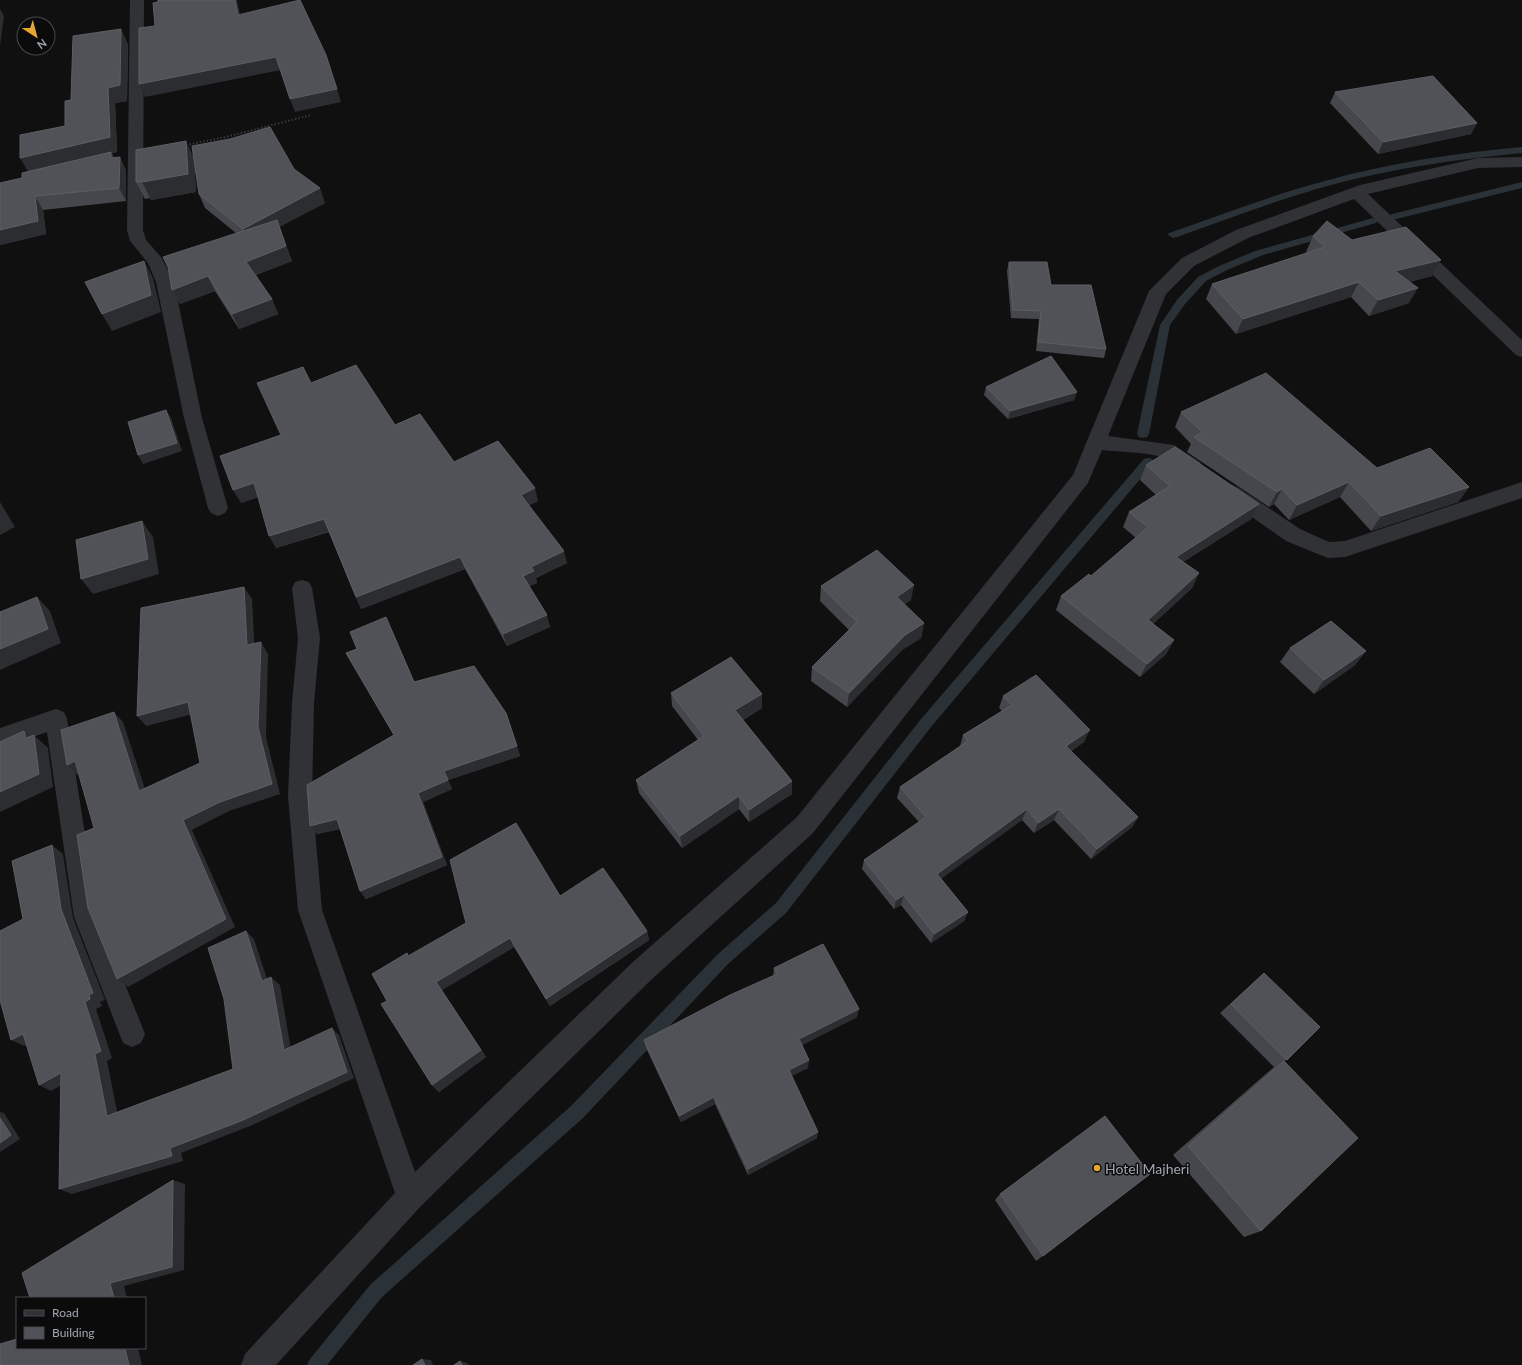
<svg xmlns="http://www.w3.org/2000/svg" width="1522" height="1365" font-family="Lato,sans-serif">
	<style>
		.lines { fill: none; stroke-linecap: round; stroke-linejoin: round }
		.stream { fill: #2a3238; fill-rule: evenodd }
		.path { stroke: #37393d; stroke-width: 2; stroke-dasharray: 1.5 2; stroke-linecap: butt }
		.minor { fill: #313236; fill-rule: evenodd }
		.wall { fill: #46474c }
		.shaded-wall { fill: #2c2d30 }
		.building { fill: #505257; stroke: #5c5f65 }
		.poi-dot { fill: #e7a632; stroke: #0b0b0c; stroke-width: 1.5 }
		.labels { text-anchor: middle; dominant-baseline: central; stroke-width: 3; stroke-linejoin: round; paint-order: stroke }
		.near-poi-label { font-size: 14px; fill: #a1a7b1; stroke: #0b0b0c; text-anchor: start }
	</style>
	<rect width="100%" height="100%" fill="#101011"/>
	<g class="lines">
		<path class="stream" d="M 1522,147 L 1522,153 C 1458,159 1394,168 1331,185 C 1279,199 1228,219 1177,237 L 1173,238 L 1168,235 L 1169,233 C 1221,215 1272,195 1325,181 C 1389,163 1455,153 1522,147 Z
			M 1522,182 L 1522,188 L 1392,220 L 1387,217 L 1392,214 Z
			M 1373,218 L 1376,219 L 1378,221 L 1376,223 L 1263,255 L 1227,270 L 1206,281 L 1185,304 L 1170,325 L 1149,434 L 1147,437 L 1143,438 L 1139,437 L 1137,434 L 1160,325 L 1177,300 L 1198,277 L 1219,266 L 1255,251 Z
			M 1148,458 L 1152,459 L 1154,462 L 1152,465 L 931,727 L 786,913 L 728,964 L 583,1118 L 382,1297 L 327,1365 L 307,1365 L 310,1359 L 370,1285 L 571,1106 L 718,954 L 776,903 L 921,719 L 1144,459 Z"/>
		<path class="path" d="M 186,145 L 226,137 L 311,115"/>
		<path class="minor" d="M 130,0 L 144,0 L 143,230 L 146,240 L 161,257 L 174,282 L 202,418 L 228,508 L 225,513 L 218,516 L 211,513 L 208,508 L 184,418 L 156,282 L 148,263 L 130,241 L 127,230 Z
			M 1522,157 L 1522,167 L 1478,168 L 1368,194 L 1522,340 L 1522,357 L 1516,355 L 1354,199 L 1248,238 L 1194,266 L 1166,294 L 1108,436 L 1174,445 L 1200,462 L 1203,467 L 1200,472 C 1183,477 1176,460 1161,457 C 1144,452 1121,452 1102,450 L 1088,483 L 813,833 L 652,979 L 420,1207 L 276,1365 L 241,1365 L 245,1354 L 395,1193 L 298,910 L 288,796 L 292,703 L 298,638 L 292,588 L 295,582 L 302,580 L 309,582 L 312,588 L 320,638 L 314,703 L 312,796 L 322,910 L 415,1172 L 634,961 L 797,817 L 1073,475 L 1149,291 L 1182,258 L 1236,230 L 1360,185 L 1478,158 Z
			M 1522,482 L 1522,498 L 1345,557 L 1328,558 L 1286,541 L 1225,498 L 1222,493 L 1225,488 L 1232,485 L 1239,488 L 1300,529 L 1329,542 L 1345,541 Z
			M 56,709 L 64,712 L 67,719 L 98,917 L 145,1034 L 141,1043 L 132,1047 L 123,1043 L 74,917 L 47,732 L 0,748 L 0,728 Z"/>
	</g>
	<path class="wall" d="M 128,44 L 127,101 L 115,103 L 117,152 L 112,153 L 114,158 L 126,170 L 126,201 L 43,210 L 46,234 L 0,245 L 0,183 L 22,178 L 28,172 L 65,126 L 71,100 Z
		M 1335,92 L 1477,123 L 1471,134 L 1378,154 L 1330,103 Z
		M 194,158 L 294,169 L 325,203 L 279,227 L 292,261 L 256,275 L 272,299 L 278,314 L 239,329 L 215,291 L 180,304 L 172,290 L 236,233 L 205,208 L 199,194 L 194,163 L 196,192 L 151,200 L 150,198 L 145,199 L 136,182 Z
		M 1313,236 L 1352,240 L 1432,276 L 1409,282 L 1409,303 L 1369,316 L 1351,297 L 1236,334 L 1206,299 L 1212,284 L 1307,253 L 1306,252 Z
		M 1009,262 L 1051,285 L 1106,349 L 1104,358 L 1036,351 L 1039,319 L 1011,318 L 1007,271 Z
		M 311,383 L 395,425 L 454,462 L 538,501 L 529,505 L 567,563 L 536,578 L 537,583 L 529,586 L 550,627 L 507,646 L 465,569 L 361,609 L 329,532 L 276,548 L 258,497 L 241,503 L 281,435 Z
		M 986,387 L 1077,392 L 1074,400 L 1008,419 L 984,395 Z
		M 1181,412 L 1377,468 L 1469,487 L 1458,502 L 1371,531 L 1340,497 L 1289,520 L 1274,504 L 1269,507 L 1187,452 L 1191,444 L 1175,427 Z
		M 1146,465 L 1259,504 L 1251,519 L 1183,562 L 1199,573 L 1192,588 L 1153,624 L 1174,640 L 1166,654 L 1140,677 L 1056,610 L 1061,596 L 1091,576 L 1136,538 L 1123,527 L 1129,512 L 1156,495 L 1140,480 Z
		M 821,586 L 911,600 L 904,604 L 924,623 L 921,638 L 902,650 L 847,707 L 811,681 L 812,667 L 849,630 L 820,601 Z
		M 391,628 L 414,682 L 506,713 L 520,756 L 448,780 L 452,789 L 423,802 L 447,865 L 366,899 L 360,891 L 340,829 L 317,834 L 310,826 L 394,735 L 346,653 L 357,649 Z
		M 1290,648 L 1366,651 L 1355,665 L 1314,694 L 1280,662 Z
		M 671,693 L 762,708 L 743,720 L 792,794 L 749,822 L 739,809 L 682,848 L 639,793 L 636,780 L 698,740 L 672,706 Z
		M 1003,696 L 1084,742 L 1071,751 L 1138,817 L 1132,827 L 1091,859 L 1054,820 L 1034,833 L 1022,820 L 941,878 L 968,912 L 964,921 L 931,943 L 901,905 L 894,909 L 862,869 L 864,860 L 919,822 L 897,798 L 900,787 L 960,746 L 963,735 L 1002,711 L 999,708 Z
		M 560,896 L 647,931 L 649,940 L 550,1006 L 514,947 L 442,990 L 486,1057 L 439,1092 L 432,1085 L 387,1001 L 409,956 Z
		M 774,968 L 857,1017 L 802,1045 L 808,1068 L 791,1076 L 817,1138 L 748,1175 L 715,1104 L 681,1122 L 646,1048 L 644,1040 L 773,976 Z
		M 1264,973 L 1287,1060 L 1284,1061 L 1261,1231 L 1244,1237 L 1173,1155 L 1267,1073 L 1274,1067 L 1220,1013 Z
		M 1000,1194 L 1043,1256 L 1036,1261 L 995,1200 Z"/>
	<path class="shaded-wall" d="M 235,0 L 237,0 L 243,28 L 238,15 Z
		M 0,9 L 4,16 L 0,46 Z
		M 121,29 L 128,44 L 127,101 L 115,103 L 117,152 L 112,153 L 118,165 L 111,158 L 29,173 L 20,158 L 110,137 L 108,88 Z
		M 276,57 L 281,70 L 145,97 L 139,84 Z
		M 337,89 L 341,102 L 295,112 L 290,99 Z
		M 1477,123 L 1471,134 L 1378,154 L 1383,142 Z
		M 186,141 L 194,158 L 196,192 L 151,200 L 142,182 Z
		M 120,157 L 126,170 L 126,201 L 119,188 Z
		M 320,188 L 325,203 L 279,227 L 292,261 L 253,276 L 246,262 L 249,243 L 243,229 Z
		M 35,196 L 43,210 L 46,234 L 0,245 L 0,230 Z
		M 1441,260 L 1432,276 L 1387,287 L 1395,271 Z
		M 144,261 L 153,278 L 161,312 L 112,331 L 102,314 Z
		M 208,276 L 215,291 L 180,304 L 172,290 Z
		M 1359,282 L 1351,297 L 1236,334 L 1243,319 Z
		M 1418,288 L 1409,303 L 1369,316 L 1378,300 Z
		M 272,299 L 278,314 L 239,329 L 232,314 Z
		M 1077,392 L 1074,400 L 1008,419 L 1010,411 Z
		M 166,410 L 171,418 L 182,451 L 143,464 L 138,455 Z
		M 1349,482 L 1340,497 L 1289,520 L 1297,505 Z
		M 254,483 L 261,496 L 241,503 L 233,490 Z
		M 1469,487 L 1458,502 L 1371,531 L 1381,516 Z
		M 535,488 L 538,501 L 524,508 L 521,495 Z
		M 1282,489 L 1274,504 L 1269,507 L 1277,492 Z
		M 0,502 L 15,527 L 0,535 Z
		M 1259,504 L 1251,519 L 1169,571 L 1176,557 Z
		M 324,519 L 330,531 L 276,548 L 269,536 Z
		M 142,521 L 153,537 L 159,574 L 93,594 L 81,579 Z
		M 564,551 L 567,563 L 536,578 L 537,583 L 526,588 L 523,576 L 531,567 Z
		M 460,557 L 465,569 L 361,609 L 356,597 Z
		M 1199,573 L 1192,588 L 1142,634 L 1148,620 Z
		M 914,585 L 911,600 L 894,612 L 897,597 Z
		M 244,587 L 252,599 L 255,656 L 247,645 Z
		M 37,597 L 50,611 L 61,643 L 0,670 L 0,649 Z
		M 547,615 L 550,627 L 507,646 L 503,634 Z
		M 924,623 L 921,638 L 902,650 L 847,707 L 849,693 L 905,635 Z
		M 1174,640 L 1166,654 L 1140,677 L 1147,664 Z
		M 261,642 L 268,654 L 266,737 L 280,794 L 229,811 L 192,830 L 235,927 L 128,987 L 117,979 L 183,820 L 258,727 Z
		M 1366,651 L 1355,665 L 1314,694 L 1324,680 Z
		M 762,694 L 762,708 L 735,724 L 735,710 Z
		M 188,702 L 197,713 L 146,726 L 137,716 Z
		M 114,712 L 123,722 L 149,801 L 139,791 Z
		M 506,713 L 520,756 L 448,780 L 452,789 L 423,802 L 447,865 L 366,899 L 360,891 L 418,793 L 444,771 Z
		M 1090,730 L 1084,742 L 1061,757 L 1066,746 Z
		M 24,731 L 35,741 L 34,735 L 48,748 L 53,787 L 0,812 L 0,792 L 26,738 Z
		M 75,761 L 86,771 L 77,775 L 67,765 Z
		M 792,781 L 792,794 L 749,822 L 749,810 Z
		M 739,796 L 739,809 L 682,848 L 680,836 Z
		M 1027,809 L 1022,820 L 934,884 L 937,874 Z
		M 1059,809 L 1054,820 L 1034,833 L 1038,823 Z
		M 1138,817 L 1132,827 L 1091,859 L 1097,849 Z
		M 337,819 L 344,828 L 317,834 L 310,826 Z
		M 52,845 L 63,854 L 73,918 L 105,1000 L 100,1002 L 102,1006 L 96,1009 L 112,1058 L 107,1061 L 119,1121 L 107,1116 L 85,1002 L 61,909 Z
		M 904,895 L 901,905 L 894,909 L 896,900 Z
		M 968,912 L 964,921 L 931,943 L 934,934 Z
		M 246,931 L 254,939 L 270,988 L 262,981 Z
		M 647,931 L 649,940 L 550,1006 L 546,999 Z
		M 510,938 L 514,947 L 442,990 L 486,1057 L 439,1092 L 432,1085 L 436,982 Z
		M 271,977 L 280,985 L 292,1056 L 284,1050 Z
		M 859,1009 L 857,1017 L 798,1047 L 799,1039 Z
		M 332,1028 L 339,1035 L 354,1078 L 250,1126 L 181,1153 L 183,1161 L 72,1194 L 59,1189 L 170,1148 Z
		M 23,1034 L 35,1041 L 24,1046 L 11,1040 Z
		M 809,1060 L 808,1068 L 788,1078 L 789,1070 Z
		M 61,1073 L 73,1079 L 51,1091 L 39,1085 Z
		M 714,1097 L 715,1104 L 681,1122 L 679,1116 Z
		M 0,1112 L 4,1113 L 20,1139 L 0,1152 Z
		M 818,1132 L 817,1138 L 748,1175 L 748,1169 Z
		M 173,1180 L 185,1184 L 184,1270 L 124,1286 L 127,1298 L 114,1298 L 110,1283 Z
		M 125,1348 L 138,1348 L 142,1365 L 129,1365 Z
		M 422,1359 L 431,1360 L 433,1365 L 425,1365 Z
		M 460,1361 L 467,1363 L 469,1365 L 462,1365 Z"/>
	<path class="building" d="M 158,0 L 235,0 L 238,15 L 300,0 L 326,55 L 337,89 L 290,99 L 276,57 L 139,84 L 139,28 L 155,26 L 153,3 L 158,2 Z
		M 121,29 L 120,85 L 108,88 L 110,137 L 20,158 L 20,135 L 65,126 L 65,101 L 71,100 L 73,36 Z
		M 1433,76 L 1477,123 L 1383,142 L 1335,92 Z
		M 270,127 L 294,169 L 320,188 L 243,229 L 199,194 L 192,146 L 230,139 Z
		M 186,141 L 188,174 L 142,182 L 142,181 L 136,182 L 136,150 Z
		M 111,152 L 111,158 L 120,157 L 119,188 L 35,196 L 38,221 L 0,230 L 0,183 L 22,178 L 22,173 Z
		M 277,220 L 286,246 L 246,262 L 272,299 L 232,314 L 208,276 L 172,290 L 168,267 L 163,257 Z
		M 1327,221 L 1352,240 L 1406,227 L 1441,260 L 1395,271 L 1418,288 L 1378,300 L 1359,282 L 1243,319 L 1212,284 L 1325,247 L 1313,236 Z
		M 144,261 L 151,295 L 102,314 L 85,282 Z
		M 1009,262 L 1047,262 L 1051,285 L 1091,285 L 1106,349 L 1038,342 L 1041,311 L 1013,310 Z
		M 1051,356 L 1077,392 L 1010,411 L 986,387 Z
		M 356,365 L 395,425 L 420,414 L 454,462 L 498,441 L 535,488 L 521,495 L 564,551 L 531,567 L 534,571 L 523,576 L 547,615 L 503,634 L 460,557 L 356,597 L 324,519 L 269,536 L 254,483 L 233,490 L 220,456 L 281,435 L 257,383 L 303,367 L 311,383 Z
		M 1266,373 L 1377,468 L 1430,448 L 1469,487 L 1381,516 L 1349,482 L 1297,505 L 1282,489 L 1277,492 L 1194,437 L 1202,432 L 1181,412 Z
		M 166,410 L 177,443 L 138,455 L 128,422 Z
		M 1175,447 L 1259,504 L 1176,557 L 1199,573 L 1148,620 L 1174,640 L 1147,664 L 1061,596 L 1089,574 L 1091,576 L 1148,527 L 1129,512 L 1170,486 L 1146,465 Z
		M 142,521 L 148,559 L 81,579 L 76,540 Z
		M 877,550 L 914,585 L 897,597 L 924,623 L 905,635 L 849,693 L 812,667 L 857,622 L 821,586 Z
		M 244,587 L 247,645 L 261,642 L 258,727 L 272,784 L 220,802 L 183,820 L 226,919 L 117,979 L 88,908 L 77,835 L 94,828 L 75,761 L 67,765 L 61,730 L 114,712 L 139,791 L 200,763 L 188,702 L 137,716 L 141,608 Z
		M 37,597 L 48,629 L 0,649 L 0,612 Z
		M 386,617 L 414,682 L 474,666 L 506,713 L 517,746 L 444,771 L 448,780 L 418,793 L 442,857 L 360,891 L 337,819 L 310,826 L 307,785 L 394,735 L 346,653 L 357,649 L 350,632 Z
		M 1331,621 L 1366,651 L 1324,680 L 1290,648 Z
		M 731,657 L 762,694 L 735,710 L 792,781 L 749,810 L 739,796 L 680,836 L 636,780 L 704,736 L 671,693 Z
		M 1036,675 L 1090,730 L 1066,746 L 1138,817 L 1097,849 L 1059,809 L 1038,823 L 1027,809 L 937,874 L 968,912 L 934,934 L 904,895 L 896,900 L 864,860 L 926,817 L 900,787 L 968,741 L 963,735 L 1012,705 L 1003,696 Z
		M 24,731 L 26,738 L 34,735 L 39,774 L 0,792 L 0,742 Z
		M 516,823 L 560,896 L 603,868 L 647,931 L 546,999 L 510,938 L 436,982 L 481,1050 L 432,1085 L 381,1004 L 387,1001 L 372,974 L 407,953 L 408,956 L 466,923 L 450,860 Z
		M 52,845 L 61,909 L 93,993 L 89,995 L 90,999 L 85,1002 L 101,1051 L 95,1054 L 107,1116 L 233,1069 L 224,999 L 208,948 L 246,931 L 262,981 L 271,977 L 284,1050 L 332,1028 L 347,1072 L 241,1121 L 170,1148 L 172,1156 L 59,1189 L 61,1073 L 39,1085 L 23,1034 L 11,1040 L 0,1000 L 0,931 L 23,919 L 12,861 Z
		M 823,944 L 859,1009 L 799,1039 L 809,1060 L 789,1070 L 818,1132 L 748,1169 L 714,1097 L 679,1116 L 644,1040 L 730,995 L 777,974 L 774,968 Z
		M 1264,973 L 1320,1027 L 1287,1060 L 1231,1004 Z
		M 1284,1061 L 1358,1138 L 1261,1231 L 1188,1146 Z
		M 1105,1116 L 1150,1174 L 1043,1256 L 1000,1194 Z
		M 0,1118 L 11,1135 L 0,1143 Z
		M 173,1180 L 172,1267 L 110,1283 L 114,1298 L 30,1298 L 22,1273 Z
		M 17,1339 L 17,1348 L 125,1348 L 129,1365 L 0,1365 L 0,1344 Z
		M 422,1359 L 425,1365 L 413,1365 Z
		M 460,1361 L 462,1365 L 454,1365 Z"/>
	<circle class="poi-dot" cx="1097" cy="1168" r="4"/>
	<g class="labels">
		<g class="near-poi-label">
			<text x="1105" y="1168">Hotel Majheri</text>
		</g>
	</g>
	<rect x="16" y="1297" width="130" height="52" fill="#0b0b0c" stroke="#47494e"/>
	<rect x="24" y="1310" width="20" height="6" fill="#313236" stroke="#47494e"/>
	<text x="52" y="1317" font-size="12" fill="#a1a7b1">Road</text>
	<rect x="24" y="1327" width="20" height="12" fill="#505257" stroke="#47494e"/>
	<text x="52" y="1337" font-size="12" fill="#a1a7b1">Building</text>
	<g transform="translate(36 36) rotate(144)"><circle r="19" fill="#0b0b0c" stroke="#47494e"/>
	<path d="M0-3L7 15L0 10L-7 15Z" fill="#e7a632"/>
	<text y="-6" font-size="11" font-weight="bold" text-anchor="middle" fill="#a1a7b1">N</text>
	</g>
</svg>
